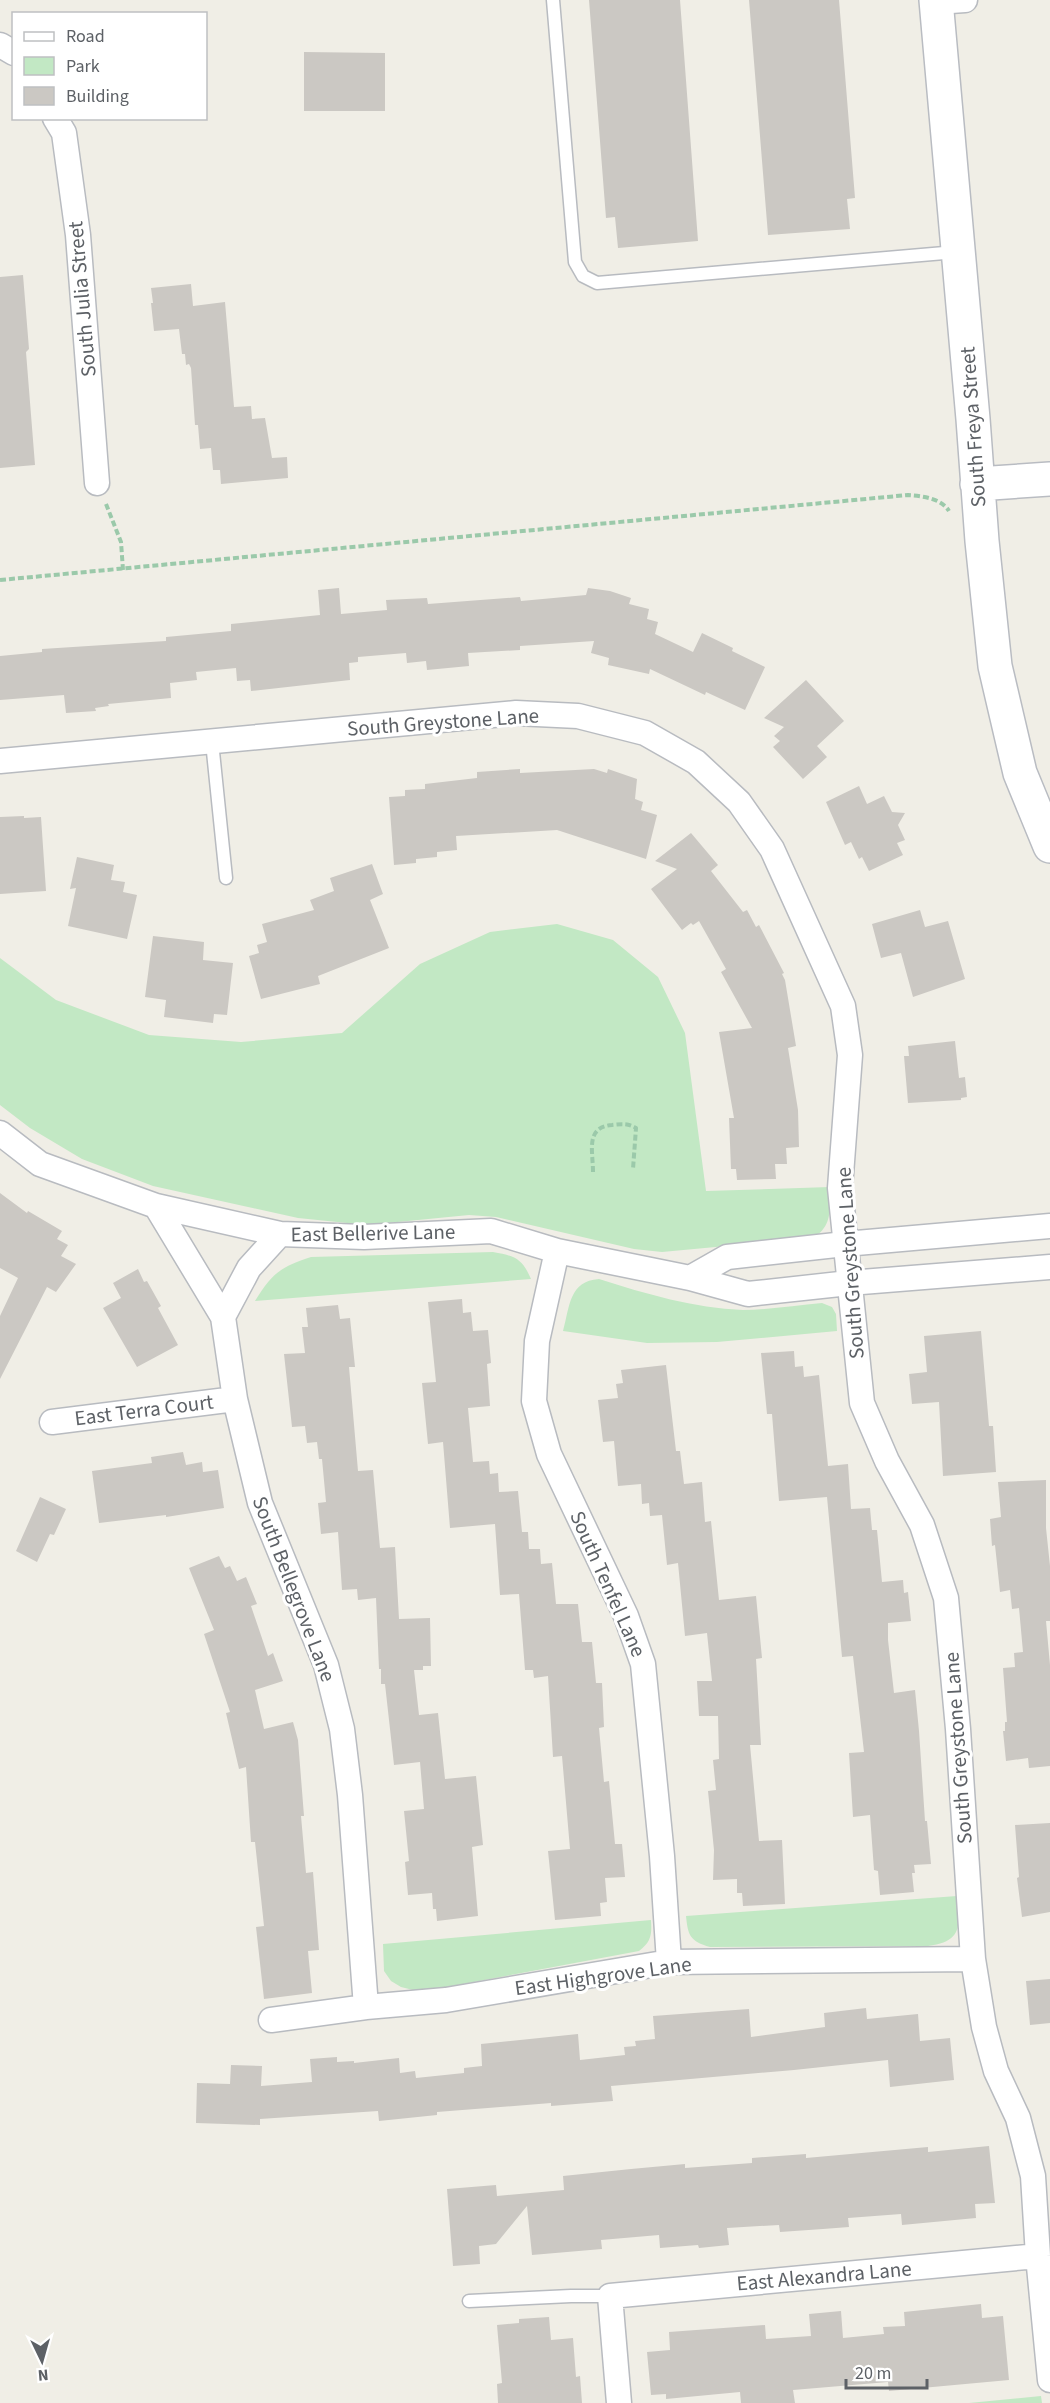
<svg xmlns="http://www.w3.org/2000/svg" width="1050" height="2403" font-family="'Source Sans 3',sans-serif">
	<style>
		.park { fill: #c2e8c4 }
		.building { fill: #cbc8c3 }
		.lines { fill: none; stroke-linecap: round; stroke-linejoin: round }
		.lane-casing { stroke: #b8bbc0; stroke-width: 15 }
		.street-casing { stroke: #b8bbc0; stroke-width: 27 }
		.secondary-casing { stroke: #b9bcc2; stroke-width: 36 }
		.path { stroke: #9bc9aa; stroke-width: 4; stroke-dasharray: 6 3; stroke-linecap: butt }
		.lane { stroke: #fff; stroke-width: 12 }
		.street { stroke: #fff; stroke-width: 24 }
		.secondary { stroke: #fff; stroke-width: 33 }
		.labels { text-anchor: middle; dominant-baseline: central; stroke-width: 6; stroke-linejoin: round; paint-order: stroke }
		.street-label { font-size: 21px; fill: #5d6166; stroke: #fff }
	</style>
	<rect width="100%" height="100%" fill="#f0eee6"/>
	<path class="park" d="M 557,924 L 613,940 L 658,977 L 685,1033 L 706,1191 L 830,1187 C 830,1208 833,1226 813,1238 L 662,1252 L 634,1249 L 496,1217 L 469,1215 L 367,1225 L 298,1218 L 153,1186 L 82,1159 L 30,1128 L 0,1105 L 0,958 L 56,1000 L 149,1035 L 241,1042 L 342,1033 L 420,964 L 490,932 Z
		M 493,1252 C 515,1256 522,1258 531,1279 L 255,1301 C 272,1273 281,1267 311,1257 Z
		M 599,1279 C 646,1294 694,1308 743,1310 C 769,1310 796,1305 822,1303 L 832,1307 L 836,1314 L 837,1331 L 717,1342 L 647,1343 L 563,1331 C 570,1306 569,1281 599,1279 Z
		M 957,1896 C 960,1925 963,1942 928,1946 L 710,1947 C 690,1941 688,1936 686,1916 Z
		M 651,1920 C 652,1935 651,1942 639,1951 L 447,1987 L 413,1990 L 401,1987 L 391,1981 L 384,1971 L 383,1944 Z
		M 1041,2396 L 1042,2403 L 969,2403 Z"/>
	<path class="building" d="M 589,0 L 680,0 L 698,241 L 618,248 L 615,217 L 606,218 Z
		M 749,0 L 839,0 L 855,198 L 847,199 L 850,229 L 768,235 Z
		M 304,52 L 385,53 L 385,111 L 304,111 Z
		M 23,275 L 29,349 L 26,352 L 35,465 L 0,468 L 0,277 Z
		M 191,284 L 193,306 L 225,302 L 234,407 L 251,406 L 252,419 L 265,418 L 272,458 L 287,457 L 288,478 L 221,484 L 220,470 L 213,470 L 211,448 L 200,449 L 198,425 L 195,425 L 191,368 L 189,364 L 186,365 L 185,354 L 182,354 L 179,329 L 154,331 L 151,303 L 153,303 L 151,288 Z
		M 339,588 L 341,614 L 387,610 L 386,600 L 427,598 L 428,604 L 520,597 L 521,601 L 586,595 L 588,588 L 610,591 L 631,598 L 629,604 L 649,609 L 647,619 L 658,622 L 655,634 L 693,652 L 702,633 L 733,648 L 732,651 L 765,667 L 745,710 L 706,692 L 705,695 L 650,669 L 649,674 L 608,665 L 609,658 L 591,653 L 594,641 L 520,646 L 520,650 L 468,653 L 469,666 L 427,670 L 426,661 L 407,663 L 406,653 L 358,657 L 358,662 L 349,663 L 350,680 L 251,691 L 250,680 L 237,681 L 236,668 L 196,672 L 197,680 L 170,683 L 171,698 L 108,704 L 109,706 L 95,708 L 96,711 L 66,713 L 64,695 L 0,700 L 0,656 L 42,652 L 42,649 L 166,641 L 166,637 L 231,631 L 231,624 L 320,615 L 318,590 Z
		M 806,680 L 844,721 L 817,746 L 827,757 L 803,779 L 773,747 L 780,741 L 774,736 L 784,727 L 764,718 Z
		M 520,769 L 520,773 L 594,769 L 607,773 L 608,769 L 637,779 L 635,799 L 643,802 L 641,810 L 657,815 L 646,859 L 557,830 L 456,836 L 457,850 L 437,852 L 437,857 L 416,859 L 416,863 L 394,865 L 389,797 L 405,796 L 405,790 L 425,789 L 425,784 L 477,778 L 477,772 Z
		M 859,786 L 867,804 L 884,796 L 892,812 L 905,813 L 898,825 L 905,840 L 897,843 L 903,855 L 869,871 L 862,857 L 859,859 L 851,842 L 845,845 L 826,802 Z
		M 24,816 L 24,818 L 41,817 L 46,891 L 0,894 L 0,817 Z
		M 691,833 L 718,865 L 711,871 L 743,912 L 747,910 L 756,927 L 759,925 L 784,973 L 782,974 L 785,980 L 796,1046 L 788,1048 L 798,1110 L 799,1147 L 786,1148 L 787,1164 L 775,1164 L 776,1179 L 737,1180 L 736,1169 L 731,1169 L 729,1118 L 734,1118 L 719,1032 L 752,1028 L 721,972 L 726,969 L 699,921 L 693,925 L 691,923 L 682,930 L 651,889 L 677,869 L 655,861 Z
		M 77,857 L 114,865 L 111,880 L 125,882 L 123,892 L 137,895 L 127,939 L 68,926 L 76,888 L 70,889 Z
		M 372,864 L 383,894 L 370,900 L 389,948 L 318,976 L 320,984 L 261,999 L 249,956 L 259,953 L 257,945 L 267,942 L 262,924 L 314,910 L 310,900 L 334,891 L 330,878 Z
		M 920,910 L 925,927 L 948,921 L 965,979 L 913,997 L 901,953 L 881,958 L 872,924 Z
		M 153,936 L 204,942 L 203,960 L 233,963 L 227,1015 L 214,1014 L 213,1023 L 164,1017 L 166,1000 L 145,997 Z
		M 955,1041 L 959,1078 L 965,1077 L 967,1097 L 961,1098 L 961,1100 L 908,1103 L 904,1056 L 909,1056 L 908,1046 Z
		M 0,1193 L 27,1213 L 28,1211 L 62,1231 L 57,1239 L 68,1245 L 61,1256 L 76,1264 L 56,1292 L 47,1287 L 0,1379 L 0,1316 L 18,1278 L 0,1268 Z
		M 138,1269 L 144,1282 L 147,1281 L 161,1306 L 158,1308 L 178,1345 L 137,1367 L 103,1308 L 121,1298 L 113,1283 Z
		M 462,1299 L 463,1313 L 471,1312 L 473,1331 L 488,1330 L 491,1363 L 487,1364 L 490,1406 L 468,1408 L 473,1462 L 489,1461 L 490,1474 L 498,1473 L 499,1492 L 518,1491 L 522,1532 L 528,1532 L 529,1549 L 540,1549 L 541,1564 L 552,1563 L 556,1604 L 578,1604 L 582,1642 L 592,1642 L 596,1683 L 602,1683 L 604,1727 L 599,1728 L 604,1782 L 609,1781 L 615,1844 L 622,1844 L 625,1877 L 605,1878 L 607,1902 L 600,1903 L 601,1916 L 555,1920 L 548,1851 L 570,1849 L 562,1756 L 553,1757 L 548,1676 L 534,1678 L 533,1670 L 525,1670 L 519,1594 L 500,1595 L 495,1524 L 450,1528 L 443,1442 L 428,1444 L 422,1383 L 436,1382 L 428,1302 Z
		M 338,1305 L 340,1319 L 350,1318 L 355,1367 L 349,1367 L 358,1471 L 373,1470 L 380,1548 L 395,1547 L 399,1619 L 430,1618 L 431,1666 L 423,1666 L 423,1670 L 414,1670 L 419,1715 L 438,1713 L 445,1779 L 476,1776 L 483,1845 L 472,1847 L 478,1916 L 437,1921 L 436,1909 L 433,1909 L 432,1893 L 408,1895 L 405,1862 L 409,1861 L 404,1811 L 424,1809 L 420,1762 L 394,1765 L 385,1684 L 381,1684 L 381,1669 L 379,1669 L 376,1598 L 358,1600 L 357,1589 L 342,1590 L 338,1532 L 321,1534 L 318,1503 L 326,1502 L 322,1459 L 319,1459 L 317,1442 L 307,1443 L 305,1426 L 292,1427 L 284,1354 L 305,1353 L 302,1327 L 308,1327 L 306,1308 Z
		M 981,1331 L 989,1426 L 993,1426 L 996,1472 L 943,1476 L 939,1402 L 912,1404 L 909,1374 L 927,1372 L 924,1336 Z
		M 794,1351 L 795,1367 L 803,1366 L 804,1377 L 819,1375 L 828,1466 L 848,1464 L 851,1509 L 870,1508 L 872,1530 L 877,1530 L 882,1582 L 903,1580 L 904,1593 L 908,1592 L 911,1621 L 888,1623 L 888,1640 L 894,1693 L 915,1690 L 919,1731 L 925,1821 L 927,1821 L 931,1864 L 914,1865 L 915,1873 L 912,1873 L 914,1892 L 880,1895 L 878,1871 L 874,1870 L 870,1815 L 853,1817 L 849,1753 L 864,1752 L 853,1656 L 842,1657 L 827,1497 L 779,1501 L 772,1414 L 767,1414 L 761,1353 Z
		M 666,1365 L 676,1451 L 680,1451 L 684,1484 L 702,1482 L 705,1522 L 711,1521 L 719,1600 L 756,1596 L 762,1658 L 756,1659 L 761,1745 L 750,1745 L 759,1841 L 782,1840 L 785,1904 L 743,1906 L 742,1893 L 737,1893 L 737,1879 L 713,1880 L 714,1850 L 708,1791 L 716,1790 L 713,1760 L 719,1759 L 718,1716 L 699,1716 L 697,1681 L 712,1681 L 707,1633 L 685,1636 L 678,1563 L 667,1565 L 662,1515 L 650,1516 L 649,1503 L 642,1504 L 641,1484 L 618,1486 L 614,1441 L 603,1442 L 598,1400 L 618,1398 L 616,1384 L 623,1383 L 621,1370 Z
		M 183,1452 L 186,1465 L 202,1462 L 203,1472 L 218,1470 L 224,1508 L 166,1517 L 166,1515 L 99,1523 L 92,1471 L 152,1463 L 151,1457 Z
		M 1046,1480 L 1046,1528 L 1050,1566 L 1050,1621 L 1046,1621 L 1050,1665 L 1050,1766 L 1029,1768 L 1028,1758 L 1006,1761 L 1003,1731 L 1005,1731 L 1005,1722 L 1007,1722 L 1003,1668 L 1015,1667 L 1014,1653 L 1023,1652 L 1019,1608 L 1012,1609 L 1010,1590 L 1000,1592 L 995,1545 L 992,1546 L 990,1519 L 1001,1517 L 998,1482 Z
		M 40,1497 L 66,1509 L 54,1535 L 50,1534 L 37,1562 L 16,1551 Z
		M 219,1556 L 225,1568 L 230,1566 L 237,1581 L 246,1577 L 257,1604 L 251,1606 L 268,1656 L 273,1653 L 283,1681 L 255,1690 L 264,1729 L 293,1722 L 298,1740 L 304,1816 L 301,1816 L 306,1873 L 313,1872 L 319,1950 L 308,1951 L 312,1993 L 264,1999 L 256,1927 L 264,1926 L 255,1842 L 251,1842 L 246,1767 L 239,1769 L 226,1713 L 230,1712 L 204,1634 L 214,1630 L 189,1568 Z
		M 1050,1823 L 1050,1912 L 1022,1917 L 1017,1878 L 1019,1877 L 1015,1825 Z
		M 1050,1979 L 1050,2023 L 1030,2025 L 1026,1981 Z
		M 866,2008 L 867,2019 L 918,2014 L 920,2041 L 950,2038 L 954,2080 L 890,2087 L 888,2060 L 794,2070 L 611,2086 L 613,2101 L 551,2106 L 551,2103 L 437,2112 L 437,2115 L 379,2121 L 378,2111 L 260,2119 L 260,2125 L 196,2123 L 197,2083 L 230,2084 L 231,2065 L 262,2066 L 261,2086 L 312,2082 L 310,2059 L 337,2057 L 337,2062 L 354,2061 L 354,2063 L 399,2058 L 400,2073 L 415,2071 L 416,2078 L 464,2073 L 464,2068 L 482,2066 L 481,2044 L 578,2034 L 580,2060 L 625,2055 L 624,2047 L 636,2046 L 635,2041 L 655,2039 L 653,2016 L 749,2009 L 751,2037 L 825,2027 L 824,2013 Z
		M 989,2146 L 995,2203 L 975,2204 L 976,2218 L 902,2225 L 901,2214 L 848,2218 L 849,2227 L 823,2229 L 780,2232 L 779,2225 L 727,2228 L 729,2245 L 699,2248 L 698,2245 L 660,2248 L 659,2235 L 601,2240 L 602,2249 L 532,2255 L 527,2206 L 496,2244 L 479,2246 L 480,2264 L 453,2266 L 447,2189 L 496,2185 L 497,2196 L 564,2190 L 563,2176 L 631,2169 L 685,2164 L 685,2168 L 752,2163 L 752,2158 L 806,2154 L 806,2158 L 928,2147 L 928,2152 Z
		M 981,2304 L 982,2318 L 1003,2316 L 1009,2380 L 889,2391 L 888,2382 L 793,2390 L 795,2403 L 741,2403 L 740,2392 L 666,2399 L 666,2394 L 651,2395 L 647,2352 L 670,2350 L 669,2332 L 765,2325 L 766,2339 L 811,2336 L 809,2314 L 841,2311 L 843,2338 L 884,2334 L 883,2327 L 905,2326 L 904,2312 Z
		M 549,2317 L 551,2340 L 573,2338 L 576,2377 L 580,2376 L 582,2403 L 498,2403 L 497,2384 L 502,2383 L 497,2325 L 519,2323 L 519,2319 Z"/>
	<g class="lines">
		<g class="lane-casing">
			<path id="lane" d="M 553,0 L 575,262 L 583,276 L 597,283 L 956,252
				M 212,742 L 226,878
				M 469,2301 L 571,2296 L 610,2296"/>
		</g>
		<g class="street-casing">
			<path id="street" d="M 936,2 L 965,0
				M 0,45 L 14,53
				M 55,118 L 64,133 L 78,235 L 97,483
				M 0,761 L 516,713 L 578,716 L 645,733 L 696,762 L 739,802 L 772,849 L 843,1006 L 850,1055 L 840,1188 L 862,1403 L 887,1461 L 922,1525 L 946,1598 L 958,1729 L 973,1959 L 984,2027 L 996,2071 L 1018,2118 L 1033,2176 L 1038,2256 L 1050,2380
				M 0,1133 L 40,1164 L 156,1206 L 280,1234 L 364,1237 L 491,1231 L 557,1251 L 690,1278 L 748,1294 L 849,1283 L 1050,1267
				M 156,1206 L 223,1317 L 235,1399 L 260,1503 L 326,1665 L 342,1729 L 350,1795 L 366,2007
				M 557,1251 L 537,1341 L 534,1401 L 549,1454 L 626,1616 L 643,1664 L 662,1856 L 669,1962
				M 690,1278 L 727,1257 L 845,1244 L 1050,1226
				M 223,1317 L 249,1268 L 280,1234
				M 52,1422 L 235,1399
				M 271,2020 L 366,2007 L 446,2000 L 669,1962 L 973,1959
				M 619,2403 L 610,2296 L 1038,2256"/>
		</g>
		<g class="secondary-casing">
			<path id="secondary" d="M 936,0 L 973,419 L 982,541 L 995,666 L 1020,773 L 1050,846
				M 977,484 L 1050,479"/>
		</g>
		<path class="path" d="M 106,504 L 121,542 L 123,570
			M 0,580 L 908,495 C 922,496 941,498 949,511
			M 593,1172 C 593,1151 585,1127 612,1125 C 621,1124 628,1123 636,1128 L 633,1169"/>
		<use href="#lane" class="lane"/>
		<use href="#street" class="street"/>
		<use href="#secondary" class="secondary"/>
	</g>
	<g class="labels">
		<g class="street-label">
			<text transform="translate(82 299) rotate(-95)">South Julia Street</text>
			<text transform="translate(973 427) rotate(-94)">South Freya Street</text>
			<text transform="translate(443 722) rotate(-4)">South Greystone Lane</text>
			<text transform="translate(373 1233) rotate(-1)">East Bellerive Lane</text>
			<text transform="translate(850 1263) rotate(-94)">South Greystone Lane</text>
			<text transform="translate(144 1410) rotate(-7)">East Terra Court</text>
			<text transform="translate(608 1584) rotate(66)">South Tenfel Lane</text>
			<text transform="translate(294 1589) rotate(69)">South Bellegrove Lane</text>
			<text transform="translate(958 1748) rotate(-94)">South Greystone Lane</text>
			<text transform="translate(603 1976) rotate(-8)">East Highgrove Lane</text>
			<text transform="translate(824 2276) rotate(-5)">East Alexandra Lane</text>
		</g>
	</g>
	<rect x="12" y="12" width="195" height="108" fill="#ffffff" stroke="#bec0c2" stroke-width="1.5"/>
	<rect x="24" y="32" width="30" height="9" fill="#ffffff" stroke="#bec0c2" stroke-width="1.5"/>
	<text x="66" y="42" font-size="18" fill="#5d6166">Road</text>
	<rect x="24" y="57" width="30" height="18" fill="#c2e8c4" stroke="#bec0c2" stroke-width="1.5"/>
	<text x="66" y="72" font-size="18" fill="#5d6166">Park</text>
	<rect x="24" y="87" width="30" height="18" fill="#cbc8c3" stroke="#bec0c2" stroke-width="1.5"/>
	<text x="66" y="102" font-size="18" fill="#5d6166">Building</text>
	<g transform="translate(42 2361) rotate(175)" stroke="#ffffff" stroke-width="4.5" paint-order="stroke">
	<path d="M0-4.5L10 22L0 15L-10 22Z" fill="#5d6166"/>
	<text y="-9" font-size="16" font-weight="bold" text-anchor="middle" fill="#5d6166">N</text>
	</g>
	<path d="M846 2379v9h81v-9" fill="none" stroke="#5d6166" stroke-width="3"/>
	<text x="855" y="2379" font-size="18" fill="#5d6166" stroke="#ffffff" stroke-width="4.5" paint-order="stroke">20 m</text>
</svg>
